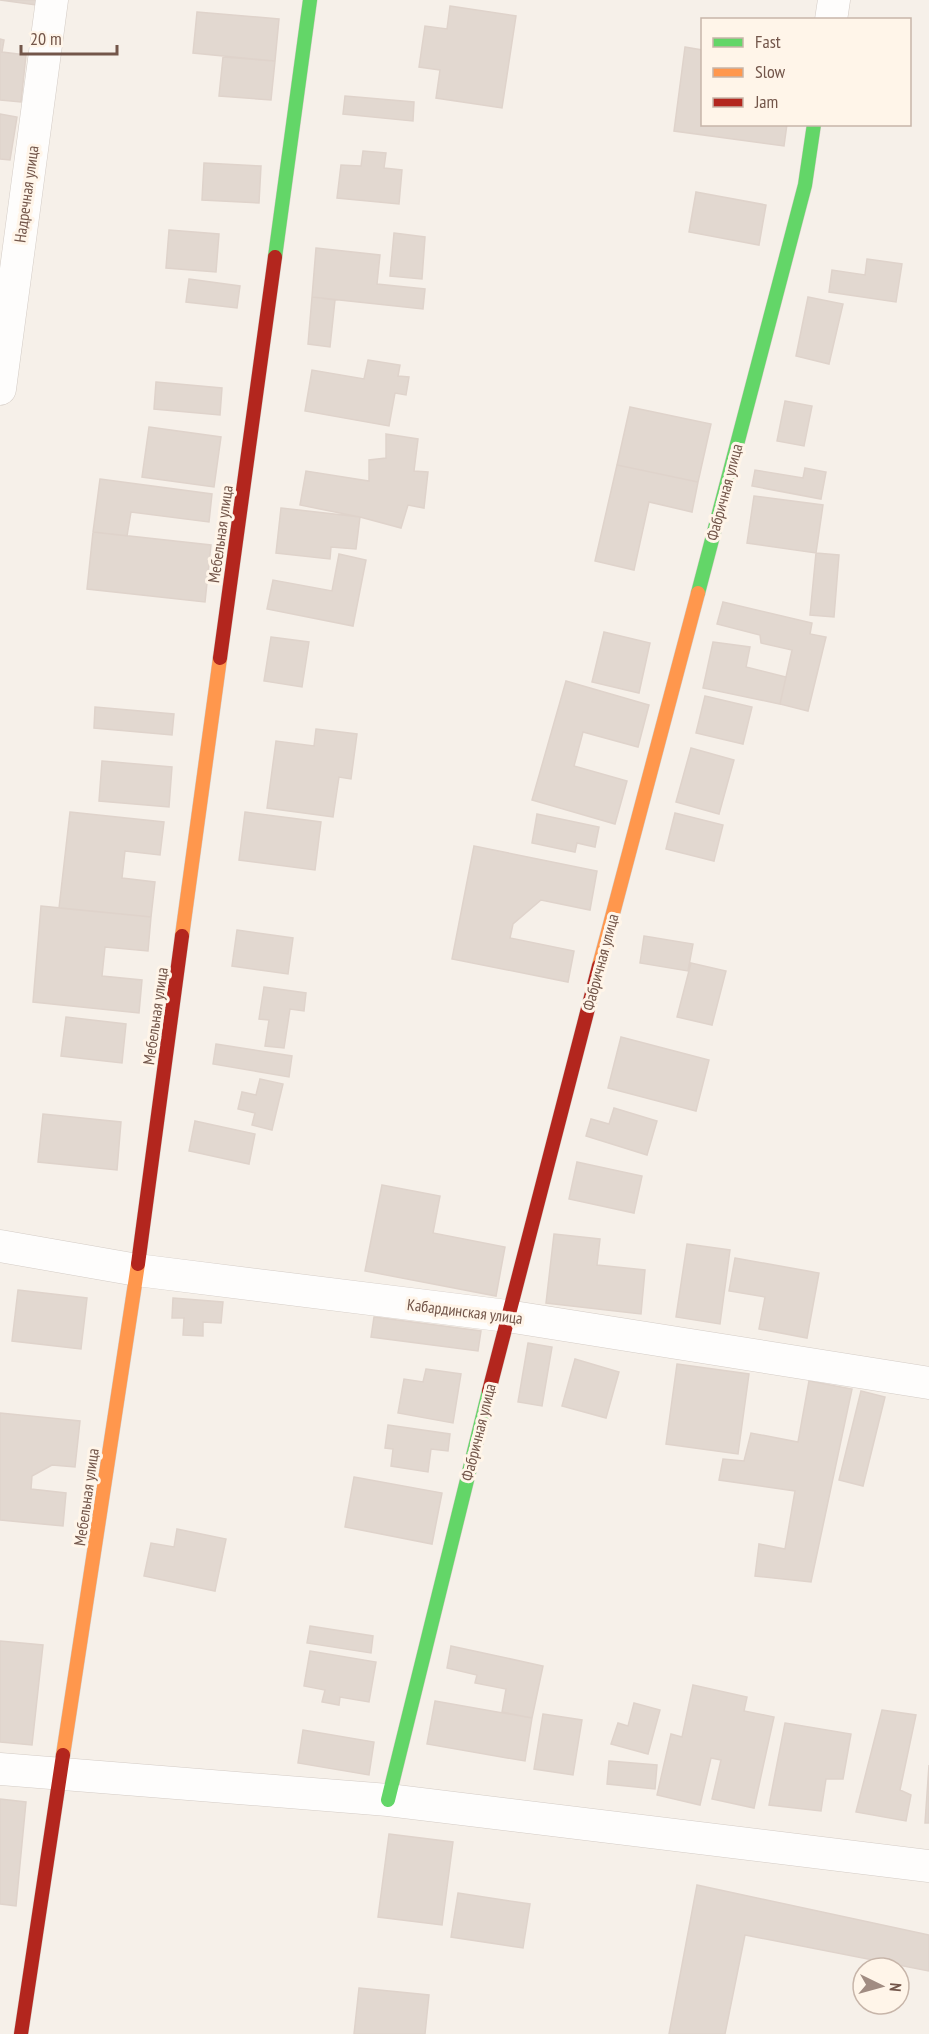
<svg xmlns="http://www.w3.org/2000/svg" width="929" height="2034" font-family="'PT Sans Narrow',sans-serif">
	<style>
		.building { fill: #e2d8d0; stroke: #dfd3cb; stroke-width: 1.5 }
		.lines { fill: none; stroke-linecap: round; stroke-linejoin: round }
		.street-casing { stroke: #d4ccc6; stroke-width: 33 }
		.fast-casing { stroke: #d4ccc6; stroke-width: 15 }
		.slow-casing { stroke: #d4ccc6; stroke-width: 15 }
		.jam-casing { stroke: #d4ccc6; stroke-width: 15 }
		.street { stroke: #fefdfc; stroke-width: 32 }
		.fast { stroke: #63d668; stroke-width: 14 }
		.slow { stroke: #ff974d; stroke-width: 14 }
		.jam { stroke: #b3261e; stroke-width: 14 }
		.labels { text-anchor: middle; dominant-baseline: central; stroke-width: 6; stroke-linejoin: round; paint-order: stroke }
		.street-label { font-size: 16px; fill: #73564a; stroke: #fff5e9 }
	</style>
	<rect width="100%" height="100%" fill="#f6f0e9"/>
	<path class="building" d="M 0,0 L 37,0 L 36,5 Z
		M 450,6 L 516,16 L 502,108 L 436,98 L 440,70 L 419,67 L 425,26 L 447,29 Z
		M 197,12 L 279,19 L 275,61 L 193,53 Z
		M 0,39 L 4,40 L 2,52 L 26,55 L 21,102 L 0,100 Z
		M 685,47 L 702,50 L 702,124 L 787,124 L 784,146 L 674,131 Z
		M 223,57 L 275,61 L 271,100 L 219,96 Z
		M 345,96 L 414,102 L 413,121 L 343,114 Z
		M 0,114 L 17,117 L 10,160 L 0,159 Z
		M 363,151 L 386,153 L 384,168 L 402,170 L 399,204 L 337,198 L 341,165 L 361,166 Z
		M 204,163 L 261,166 L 259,203 L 202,200 Z
		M 696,192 L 766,205 L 759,245 L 689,232 Z
		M 169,230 L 219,234 L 216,272 L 166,268 Z
		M 394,233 L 425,237 L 422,279 L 390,276 Z
		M 316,248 L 380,255 L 377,284 L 425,289 L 423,309 L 312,297 Z
		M 867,259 L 902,264 L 896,302 L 829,292 L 832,270 L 865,275 Z
		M 189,279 L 240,286 L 237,308 L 186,302 Z
		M 312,297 L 335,300 L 330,347 L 308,344 Z
		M 808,297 L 843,304 L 829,364 L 796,356 Z
		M 368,360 L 400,365 L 398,376 L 409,377 L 406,395 L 395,393 L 389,426 L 305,411 L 312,370 L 364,379 Z
		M 156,382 L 222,388 L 220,415 L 154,409 Z
		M 785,401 L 812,406 L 804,446 L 777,441 Z
		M 630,407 L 711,424 L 698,482 L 617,465 Z
		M 149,427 L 221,437 L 214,487 L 142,477 Z
		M 386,434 L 418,439 L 414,471 L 428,472 L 424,508 L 408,505 L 401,528 L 360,517 L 300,505 L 306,471 L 369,481 L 369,460 L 386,458 Z
		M 617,465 L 698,482 L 692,512 L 649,502 L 634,570 L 595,561 Z
		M 805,468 L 826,472 L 821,499 L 752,486 L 755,470 L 803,478 Z
		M 100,479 L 212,494 L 209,522 L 131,512 L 127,536 L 93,532 Z
		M 754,496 L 823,505 L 816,553 L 747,543 Z
		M 281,508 L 360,517 L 356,549 L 331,547 L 330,559 L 276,553 Z
		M 93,532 L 211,545 L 205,602 L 87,589 Z
		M 816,553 L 839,555 L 834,617 L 810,615 Z
		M 339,554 L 366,560 L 353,626 L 267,609 L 273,580 L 332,591 Z
		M 723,602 L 812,623 L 810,634 L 826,637 L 808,711 L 780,704 L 792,650 L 761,643 L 760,635 L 717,624 Z
		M 604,632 L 650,643 L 639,693 L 592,682 Z
		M 271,637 L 309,642 L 302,687 L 264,681 Z
		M 713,642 L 750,647 L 746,667 L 786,677 L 780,704 L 703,688 Z
		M 566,681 L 649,705 L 638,747 L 583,732 L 574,766 L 627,781 L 615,824 L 532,800 Z
		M 705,696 L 752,707 L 743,744 L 696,733 Z
		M 95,707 L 174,714 L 172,735 L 94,728 Z
		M 316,729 L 357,734 L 351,779 L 339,777 L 333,817 L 267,808 L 276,741 L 314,746 Z
		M 691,748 L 734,760 L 719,814 L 676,802 Z
		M 102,761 L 172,767 L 169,807 L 99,801 Z
		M 70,812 L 164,822 L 160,855 L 125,851 L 122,878 L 155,882 L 151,917 L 59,908 Z
		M 245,812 L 321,822 L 315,870 L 239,860 Z
		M 675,813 L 723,825 L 714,861 L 666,849 Z
		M 537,814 L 599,827 L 595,847 L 577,843 L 575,852 L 532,843 Z
		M 474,846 L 597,871 L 590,910 L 541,900 L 513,924 L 510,938 L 574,951 L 568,982 L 452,959 Z
		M 41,906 L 151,917 L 148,951 L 105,947 L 102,976 L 142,980 L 139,1013 L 33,1002 Z
		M 237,930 L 293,938 L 288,974 L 232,966 Z
		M 644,936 L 693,944 L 688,971 L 640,963 Z
		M 691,963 L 726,971 L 712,1025 L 677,1017 Z
		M 264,987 L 306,993 L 304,1011 L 290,1009 L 284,1048 L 265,1046 L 269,1020 L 259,1019 Z
		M 66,1017 L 126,1024 L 122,1063 L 61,1056 Z
		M 621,1037 L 709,1060 L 696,1111 L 608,1088 Z
		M 216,1044 L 292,1056 L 289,1077 L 213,1064 Z
		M 260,1079 L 283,1084 L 272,1130 L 252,1125 L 255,1113 L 238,1109 L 242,1092 L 256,1095 Z
		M 614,1108 L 657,1121 L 647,1155 L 586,1136 L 591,1119 L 609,1124 Z
		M 43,1114 L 121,1122 L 117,1170 L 38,1162 Z
		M 195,1121 L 255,1134 L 249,1164 L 189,1151 Z
		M 577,1162 L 642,1176 L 634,1213 L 569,1199 Z
		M 382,1185 L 440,1196 L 433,1233 L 505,1247 L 496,1296 L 365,1271 Z
		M 554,1234 L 600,1239 L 597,1265 L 645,1270 L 641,1314 L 546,1303 Z
		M 687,1244 L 730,1250 L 720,1324 L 676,1317 Z
		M 735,1258 L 819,1273 L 807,1338 L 759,1329 L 765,1297 L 729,1291 Z
		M 18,1290 L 87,1298 L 81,1349 L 12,1341 Z
		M 173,1298 L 223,1302 L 221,1323 L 203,1322 L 203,1336 L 183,1335 L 184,1318 L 172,1318 Z
		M 374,1317 L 481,1331 L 478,1351 L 371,1337 Z
		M 528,1343 L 552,1347 L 542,1406 L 518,1402 Z
		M 575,1359 L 619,1372 L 606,1418 L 562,1406 Z
		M 677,1364 L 749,1374 L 738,1454 L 666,1444 Z
		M 426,1369 L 461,1374 L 453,1423 L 398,1413 L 404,1379 L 423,1382 Z
		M 809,1381 L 852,1389 L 811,1582 L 755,1576 L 759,1544 L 785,1549 L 795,1491 L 719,1480 L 723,1459 L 744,1461 L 751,1433 L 798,1442 Z
		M 861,1391 L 885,1397 L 863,1486 L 839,1480 Z
		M 0,1413 L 80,1421 L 75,1467 L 52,1465 L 32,1476 L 31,1489 L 66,1493 L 63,1526 L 0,1520 Z
		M 388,1425 L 450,1434 L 448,1451 L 431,1449 L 428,1472 L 391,1466 L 393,1449 L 385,1448 Z
		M 354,1477 L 442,1493 L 432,1544 L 345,1527 Z
		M 177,1529 L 226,1539 L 215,1591 L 144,1576 L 151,1543 L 174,1547 Z
		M 310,1626 L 373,1636 L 371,1653 L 307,1643 Z
		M 0,1641 L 43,1645 L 32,1745 L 0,1742 Z
		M 451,1646 L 543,1666 L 532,1718 L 502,1712 L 506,1689 L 475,1683 L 477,1675 L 447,1668 Z
		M 310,1651 L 376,1662 L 369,1702 L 340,1697 L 339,1705 L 322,1702 L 325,1690 L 304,1686 Z
		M 693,1685 L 747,1697 L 744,1711 L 774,1717 L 754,1808 L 712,1799 L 721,1760 L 711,1758 L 700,1805 L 657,1795 L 671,1734 L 682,1737 Z
		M 435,1701 L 532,1718 L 525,1761 L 427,1744 Z
		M 634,1703 L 660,1710 L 648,1754 L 611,1744 L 618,1723 L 628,1726 Z
		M 882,1710 L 916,1715 L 900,1790 L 911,1795 L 906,1821 L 856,1812 Z
		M 543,1714 L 582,1720 L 573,1775 L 534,1769 Z
		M 785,1723 L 851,1734 L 843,1779 L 826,1779 L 821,1811 L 769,1805 Z
		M 303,1730 L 374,1742 L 369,1775 L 298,1763 Z
		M 609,1761 L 657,1765 L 655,1789 L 607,1784 Z
		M 929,1765 L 929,1823 L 925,1823 Z
		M 0,1799 L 26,1802 L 16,1906 L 0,1904 Z
		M 389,1834 L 453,1842 L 442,1925 L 378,1917 Z
		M 697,1885 L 929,1935 L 929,1971 L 745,1935 L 725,2034 L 669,2034 Z
		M 458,1893 L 530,1904 L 523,1948 L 451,1937 Z
		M 359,1988 L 429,1995 L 425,2034 L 354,2034 Z"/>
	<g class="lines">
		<g class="street-casing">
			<path id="street" d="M 831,20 L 834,0
				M 0,389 L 52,0
				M 0,1246 L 137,1270 L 507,1316 L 929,1383
				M 0,1769 L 388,1800 L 929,1866"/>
		</g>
		<g class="fast-casing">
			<path id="fast" d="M 275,257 L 310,0
				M 698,593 L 805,185 L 814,124
				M 388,1800 L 489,1391"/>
		</g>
		<g class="slow-casing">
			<path id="slow" d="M 182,936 L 220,658
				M 599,966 L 698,593
				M 63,1755 L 138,1264"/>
		</g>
		<g class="jam-casing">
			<path id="jam" d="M 220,658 L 275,257
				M 138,1264 L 182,936
				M 489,1391 L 599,966
				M 21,2034 L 63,1755"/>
		</g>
		<use href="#street" class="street"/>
		<use href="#fast" class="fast"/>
		<use href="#slow" class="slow"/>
		<use href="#jam" class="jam"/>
	</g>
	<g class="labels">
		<g class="street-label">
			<text transform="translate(26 194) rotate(-82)">Надречная улица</text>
			<text transform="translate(724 492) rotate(-75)">Фабричная улица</text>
			<text transform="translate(220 534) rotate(-82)">Мебельная улица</text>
			<text transform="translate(600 962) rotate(-75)">Фабричная улица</text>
			<text transform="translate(155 1016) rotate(-82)">Мебельная улица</text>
			<text transform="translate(465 1311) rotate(7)">Кабардинская улица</text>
			<text transform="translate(478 1432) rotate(-76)">Фабричная улица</text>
			<text transform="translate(86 1497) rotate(-82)">Мебельная улица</text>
		</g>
	</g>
	<rect x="701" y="18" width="210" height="108" fill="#fff5e9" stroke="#c7b5a9" stroke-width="1.5"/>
	<rect x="713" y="38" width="30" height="9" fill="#63d668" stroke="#c7b5a9" stroke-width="1.5"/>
	<text x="755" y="48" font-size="18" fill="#73564a">Fast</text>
	<rect x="713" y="68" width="30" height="9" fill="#ff974d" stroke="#c7b5a9" stroke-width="1.5"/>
	<text x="755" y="78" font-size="18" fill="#73564a">Slow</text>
	<rect x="713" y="98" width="30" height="9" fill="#b3261e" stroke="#c7b5a9" stroke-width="1.5"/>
	<text x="755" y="108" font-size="18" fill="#73564a">Jam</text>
	<g transform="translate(881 1986) rotate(95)"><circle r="28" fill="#fff5e9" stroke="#c7b5a9" stroke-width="1.5"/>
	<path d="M0-4.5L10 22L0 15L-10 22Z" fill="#a18c82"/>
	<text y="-9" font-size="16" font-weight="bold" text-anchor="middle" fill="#73564a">N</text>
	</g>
	<path d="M21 45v9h96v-9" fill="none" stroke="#73564a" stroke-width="3"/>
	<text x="30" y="45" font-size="18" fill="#73564a" stroke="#fff5e9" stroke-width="4.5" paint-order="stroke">20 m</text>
</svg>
